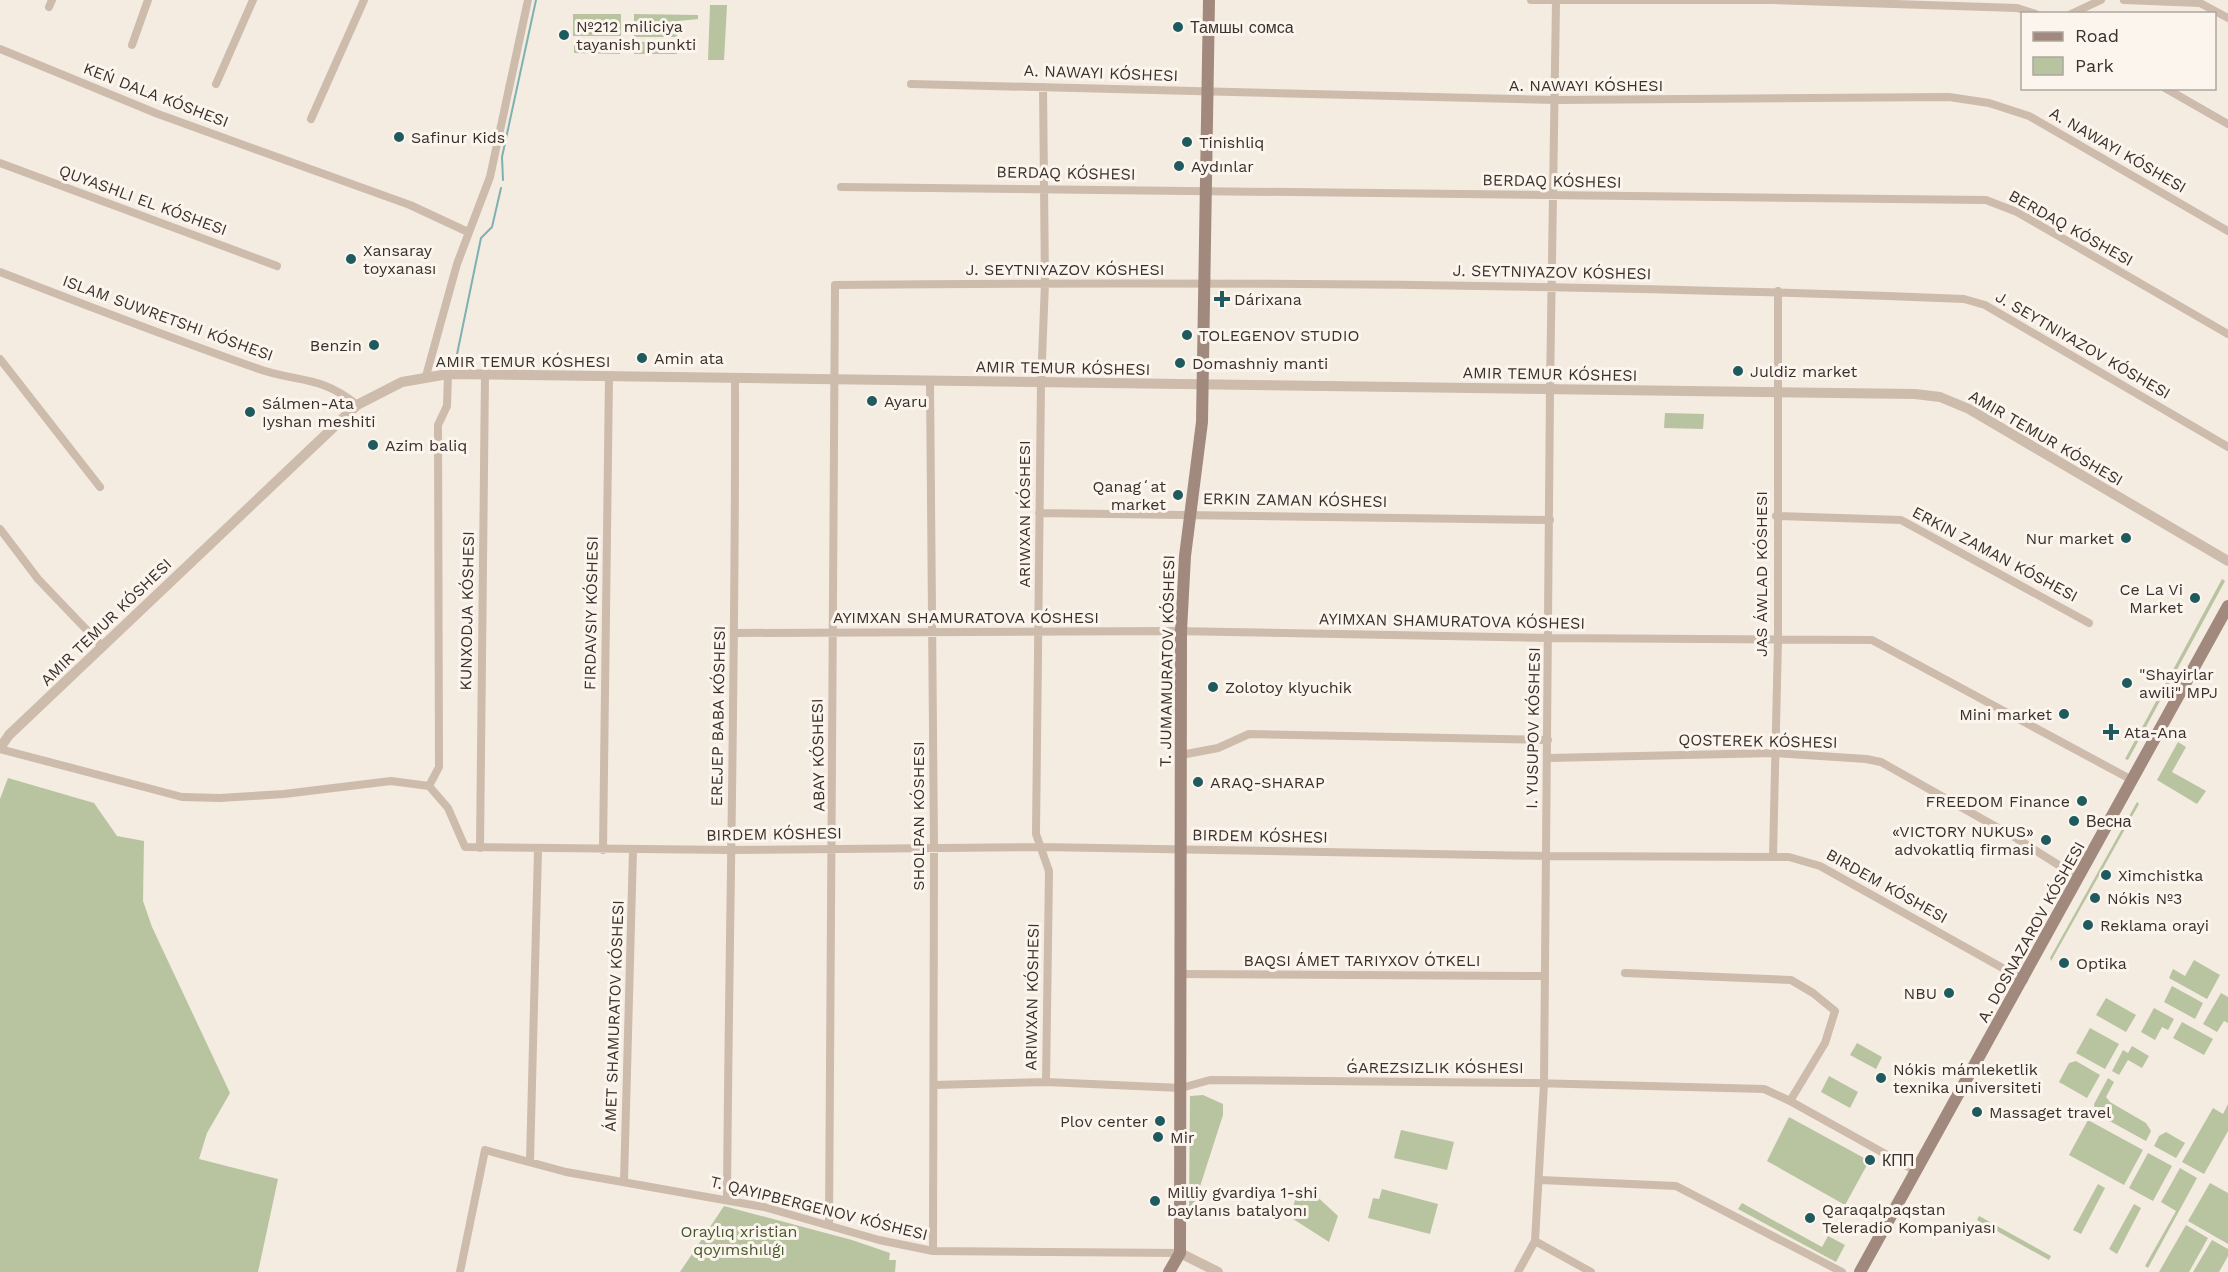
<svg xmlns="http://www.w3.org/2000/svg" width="2228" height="1272" font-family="'Work Sans',sans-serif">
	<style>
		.green { fill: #b8c4a0 }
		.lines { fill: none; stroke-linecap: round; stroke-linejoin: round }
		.stream { stroke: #7fb0b2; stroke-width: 2 }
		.minor { stroke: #cdbbac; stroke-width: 8 }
		.tertiary { stroke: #cdbbac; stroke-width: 10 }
		.secondary { stroke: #a18a7d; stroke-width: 12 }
		.poi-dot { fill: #1f5a5e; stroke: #fbf5ee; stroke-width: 2 }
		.labels { text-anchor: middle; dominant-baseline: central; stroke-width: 6; stroke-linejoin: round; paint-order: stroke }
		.poi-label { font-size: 16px; fill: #3b302b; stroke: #fbf5ee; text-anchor: start }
		.street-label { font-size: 16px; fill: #3b302b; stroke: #fbf5ee }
		.park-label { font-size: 16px; fill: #4a5a2e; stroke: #fbf5ee }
	</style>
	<rect width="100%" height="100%" fill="#f4ebe1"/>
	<path class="green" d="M 710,5 L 727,5 L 724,60 L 708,60 Z
		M 573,14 L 621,14 L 621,36 L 573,36 Z
		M 634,14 L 698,15 L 698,19 L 678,21 L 677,37 L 634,37 Z
		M 574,40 L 621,41 L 620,54 L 574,53 Z
		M 634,42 L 677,42 L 677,54 L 634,54 Z
		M 1665,413 L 1704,414 L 1703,429 L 1664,428 Z
		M 2222,579 L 2225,581 L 2128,760 L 2125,759 Z
		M 2178,742 L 2186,747 L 2172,772 L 2206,791 L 2197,804 L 2157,780 Z
		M 8,778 L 94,803 L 117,836 L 144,841 L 143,901 L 152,927 L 230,1093 L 207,1133 L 199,1159 L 278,1179 L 258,1272 L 0,1272 L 0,799 Z
		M 2137,802 L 2139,804 L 2051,961 L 2050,958 Z
		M 2194,960 L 2220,975 L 2207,999 L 2169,978 L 2173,969 L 2185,976 Z
		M 2172,986 L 2203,1003 L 2195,1019 L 2164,1002 Z
		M 2221,993 L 2228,997 L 2228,1023 L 2224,1021 L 2217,1032 L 2203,1024 Z
		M 2106,998 L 2136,1015 L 2126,1032 L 2096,1015 Z
		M 2154,1008 L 2174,1019 L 2168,1030 L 2162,1027 L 2155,1040 L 2141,1032 Z
		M 2182,1022 L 2213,1039 L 2204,1055 L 2173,1038 Z
		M 2090,1028 L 2119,1044 L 2105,1069 L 2076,1053 Z
		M 1857,1043 L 1882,1057 L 1876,1069 L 1850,1055 Z
		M 2132,1046 L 2149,1056 L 2142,1068 L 2128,1060 L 2119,1075 L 2112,1071 L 2123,1050 L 2128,1053 Z
		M 2076,1061 L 2100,1075 L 2087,1098 L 2059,1082 L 2069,1063 Z
		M 1829,1076 L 1858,1092 L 1850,1108 L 1821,1092 Z
		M 2108,1078 L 2114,1082 L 2106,1097 L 2110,1102 L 2146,1123 L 2151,1131 L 2146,1141 L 2095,1113 L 2094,1104 Z
		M 1203,1095 L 1223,1104 L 1223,1115 L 1195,1202 L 1189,1208 L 1190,1096 Z
		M 2228,1104 L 2228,1131 L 2204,1174 L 2182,1162 L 2213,1108 L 2223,1114 Z
		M 1789,1117 L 1864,1158 L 1863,1162 L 1867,1165 L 1845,1205 L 1767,1161 Z
		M 2088,1120 L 2143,1150 L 2124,1185 L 2069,1155 Z
		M 1401,1130 L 1454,1142 L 1447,1170 L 1394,1158 Z
		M 2166,1132 L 2185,1143 L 2176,1158 L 2154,1146 L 2159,1136 Z
		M 2148,1153 L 2172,1166 L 2153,1201 L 2129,1188 Z
		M 2180,1168 L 2197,1178 L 2148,1268 L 2145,1266 L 2176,1211 L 2161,1202 Z
		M 2210,1183 L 2228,1193 L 2228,1244 L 2188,1221 Z
		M 2098,1184 L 2105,1188 L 2081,1234 L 2073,1230 Z
		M 1299,1187 L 1311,1191 L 1338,1216 L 1329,1242 L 1290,1217 Z
		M 1382,1189 L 1438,1204 L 1430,1234 L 1368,1218 L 1373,1198 L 1379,1199 Z
		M 1742,1203 L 1822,1247 L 1828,1236 L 1845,1245 L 1836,1262 L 1738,1209 Z
		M 2134,1204 L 2141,1208 L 2117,1254 L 2109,1249 Z
		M 724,1206 L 852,1240 L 890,1253 L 889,1260 L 896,1260 L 895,1272 L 680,1272 Z
		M 1979,1216 L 2051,1256 L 2049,1260 L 1977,1220 Z
		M 2186,1225 L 2208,1238 L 2189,1272 L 2159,1272 Z
		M 2212,1240 L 2228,1249 L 2228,1256 L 2219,1272 L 2193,1272 Z"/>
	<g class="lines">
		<path class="stream" d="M 503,180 L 502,157 L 536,0
			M 455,364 L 481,238 L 492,227 L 501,188"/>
		<path class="minor" d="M 1531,0 L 1773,0 L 2017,8 L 2036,14
			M 2124,0 L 2200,3 L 2228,18
			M 49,7 L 52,0
			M 2071,14 L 2101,0
			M 132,45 L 148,0
			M 0,49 L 158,114 L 410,205 L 468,232
			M 216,84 L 253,0
			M 911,84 L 1556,100 L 1949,97 L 1989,103 L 2029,116 L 2228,231
			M 1043,87 L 1045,283 L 1041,383 L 1036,834 L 1049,871 L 1046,1082
			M 2165,88 L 2228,124
			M 311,119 L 364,0
			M 0,163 L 277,266
			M 841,187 L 1986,200 L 2017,212 L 2228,334
			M 0,272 C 85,305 170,338 256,368 C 296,383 320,374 357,405
			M 0,359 L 100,487
			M 426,376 L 457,264 L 490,177 L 528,0
			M 930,382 L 934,848 L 933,1251
			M 1039,513 L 1550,520
			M 1776,516 L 1901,520 L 2089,623
			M 0,529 L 38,579 L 103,647
			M 736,633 L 1173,631 L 1549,638 L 1872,640 L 2132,780
			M 0,749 L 182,797 L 220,798 L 284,794 L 391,781 L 429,786 L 448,808 L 465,847 L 730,850 L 1041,847 L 1547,856 L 1789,857 L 1820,866 L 2024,980
			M 1181,755 L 1218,748 L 1249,734 L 1548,740
			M 1548,758 L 1775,753 L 1866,759 L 1881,762 L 2016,838 L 2079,878
			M 429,786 L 439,767 L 438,425 L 447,406 L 448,374
			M 480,848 L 485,374
			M 603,850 L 609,376
			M 1773,856 L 1778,640 L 1778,291
			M 1625,973 L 1791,980 L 1813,993 L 1835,1011 L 1825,1043 L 1790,1101
			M 1179,974 L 1545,976
			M 934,1085 L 1046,1082 L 1181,1088 L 1210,1080 L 1533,1083 L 1764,1089 L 1790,1101 L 1916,1171
			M 530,1161 L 538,850
			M 1540,1180 L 1676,1186 L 1842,1272
			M 624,1182 L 633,850
			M 727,1198 C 729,925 736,652 735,378
			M 829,1225 L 835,285 C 1211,281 1588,284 1964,299 L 1985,305 L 2228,447
			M 1535,1241 L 1591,1272
			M 460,1272 L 485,1150 L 566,1172 L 764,1207 L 879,1240 L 933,1251 L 1180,1253
			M 1518,1272 L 1535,1241 L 1544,1084 L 1550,389 L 1556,1"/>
		<path class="tertiary" d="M 0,748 L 9,735 L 357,405 L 402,382 L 448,374 L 1915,394 L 1940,397 L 1969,409 L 2228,561
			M 1180,1253 L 1218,1272"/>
		<path class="secondary" d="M 1169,1272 L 1180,1253 L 1181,631 L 1185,556 L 1202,422 L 1209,0
			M 1860,1272 L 2228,606"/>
	</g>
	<g class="poi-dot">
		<circle cx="1178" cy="27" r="6"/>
		<circle cx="564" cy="35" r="6"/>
		<circle cx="399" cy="137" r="6"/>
		<circle cx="1187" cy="142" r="6"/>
		<circle cx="1179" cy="166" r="6"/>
		<circle cx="351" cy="259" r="6"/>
		<path d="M1219 290h6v6h6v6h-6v6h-6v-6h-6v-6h6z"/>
		<circle cx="1187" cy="335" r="6"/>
		<circle cx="374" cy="345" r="6"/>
		<circle cx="642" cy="358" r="6"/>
		<circle cx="1180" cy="363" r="6"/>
		<circle cx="1738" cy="371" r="6"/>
		<circle cx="872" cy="401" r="6"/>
		<circle cx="250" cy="412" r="6"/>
		<circle cx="373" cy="445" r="6"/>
		<circle cx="1178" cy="495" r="6"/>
		<circle cx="2126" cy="538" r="6"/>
		<circle cx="2195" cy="598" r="6"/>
		<circle cx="2127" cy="683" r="6"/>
		<circle cx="1213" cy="687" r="6"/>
		<circle cx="2064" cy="714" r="6"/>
		<path d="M2108 723h6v6h6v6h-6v6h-6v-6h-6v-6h6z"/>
		<circle cx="1198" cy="782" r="6"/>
		<circle cx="2082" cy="801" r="6"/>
		<circle cx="2074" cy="821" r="6"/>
		<circle cx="2046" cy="840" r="6"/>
		<circle cx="2106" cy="875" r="6"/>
		<circle cx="2095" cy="898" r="6"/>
		<circle cx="2088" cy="925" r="6"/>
		<circle cx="2064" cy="963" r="6"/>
		<circle cx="1949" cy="993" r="6"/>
		<circle cx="1881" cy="1078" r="6"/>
		<circle cx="1977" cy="1112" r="6"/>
		<circle cx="1160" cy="1121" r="6"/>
		<circle cx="1158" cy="1137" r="6"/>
		<circle cx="1870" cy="1160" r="6"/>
		<circle cx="1155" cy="1201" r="6"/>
		<circle cx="1810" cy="1218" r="6"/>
	</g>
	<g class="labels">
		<g class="poi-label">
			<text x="576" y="26">№212 miliciya<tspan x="576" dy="18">tayanish punkti</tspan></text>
			<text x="1190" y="27">Тамшы сомса</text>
			<text x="411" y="137">Safinur Kids</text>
			<text x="1199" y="142">Tinishliq</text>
			<text x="1191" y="166">Aydınlar</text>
			<text x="363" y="250">Xansaray<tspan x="363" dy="18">toyxanası</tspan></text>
			<text x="1234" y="299">Dárixana</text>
			<text x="1199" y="335">TOLEGENOV STUDIO</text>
			<text x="362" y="345" text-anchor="end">Benzin</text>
			<text x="654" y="358">Amin ata</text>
			<text x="1192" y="363">Domashniy manti</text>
			<text x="1750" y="371">Juldiz market</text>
			<text x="884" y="401">Ayaru</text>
			<text x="262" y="403">Sálmen-Ata<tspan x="262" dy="18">Iyshan meshiti</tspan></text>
			<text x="385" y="445">Azim baliq</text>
			<text x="1166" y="486" text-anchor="end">Qanagʻat<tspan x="1166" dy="18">market</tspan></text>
			<text x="2114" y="538" text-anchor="end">Nur market</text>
			<text x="2183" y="589" text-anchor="end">Ce La Vi<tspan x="2183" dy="18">Market</tspan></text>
			<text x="2139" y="674">"Shayirlar<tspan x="2139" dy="18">awili" MPJ</tspan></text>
			<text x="1225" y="687">Zolotoy klyuchik</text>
			<text x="2052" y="714" text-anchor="end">Mini market</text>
			<text x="2124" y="732">Ata-Ana</text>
			<text x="1210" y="782">ARAQ-SHARAP</text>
			<text x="2070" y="801" text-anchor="end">FREEDOM Finance</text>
			<text x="2086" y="821">Весна</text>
			<text x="2034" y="831" text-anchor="end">«VICTORY NUKUS»<tspan x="2034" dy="18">advokatliq firmasi</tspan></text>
			<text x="2118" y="875">Ximchistka</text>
			<text x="2107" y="898">Nókis №3</text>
			<text x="2100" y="925">Reklama orayi</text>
			<text x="2076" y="963">Optika</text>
			<text x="1937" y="993" text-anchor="end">NBU</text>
			<text x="1893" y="1069">Nókis mámleketlik<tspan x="1893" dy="18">texnika universiteti</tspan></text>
			<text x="1989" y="1112">Massaget travel</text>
			<text x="1148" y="1121" text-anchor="end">Plov center</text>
			<text x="1170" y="1137">Mir</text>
			<text x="1882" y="1160">КПП</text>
			<text x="1167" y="1192">Milliy gvardiya 1-shi<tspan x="1167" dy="18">baylanıs batalyonı</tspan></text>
			<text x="1822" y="1209">Qaraqalpaqstan<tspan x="1822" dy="18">Teleradio Kompaniyası</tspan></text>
		</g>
		<g class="street-label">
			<text transform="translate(1101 73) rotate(2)">A. NAWAYI KÓSHESI</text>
			<text x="1586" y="85">A. NAWAYI KÓSHESI</text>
			<text transform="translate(156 95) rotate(21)">KEŃ DALA KÓSHESI</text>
			<text transform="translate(2118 150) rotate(30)">A. NAWAYI KÓSHESI</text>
			<text transform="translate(1066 173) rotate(1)">BERDAQ KÓSHESI</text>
			<text transform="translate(1552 181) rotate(1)">BERDAQ KÓSHESI</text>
			<text transform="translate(143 200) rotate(20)">QUYASHLI EL KÓSHESI</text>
			<text transform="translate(2071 228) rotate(29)">BERDAQ KÓSHESI</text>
			<text x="1065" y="269">J. SEYTNIYAZOV KÓSHESI</text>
			<text transform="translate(1552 272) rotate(1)">J. SEYTNIYAZOV KÓSHESI</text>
			<text transform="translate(168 318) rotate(20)">ISLAM SUWRETSHI KÓSHESI</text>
			<text transform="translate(2083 345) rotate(30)">J. SEYTNIYAZOV KÓSHESI</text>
			<text x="523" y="361">AMIR TEMUR KÓSHESI</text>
			<text transform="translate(1063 368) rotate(1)">AMIR TEMUR KÓSHESI</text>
			<text transform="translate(1550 374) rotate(1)">AMIR TEMUR KÓSHESI</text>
			<text transform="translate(2046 438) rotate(30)">AMIR TEMUR KÓSHESI</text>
			<text transform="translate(1295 500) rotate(1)">ERKIN ZAMAN KÓSHESI</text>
			<text transform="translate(1024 514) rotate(-90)">ARIWXAN KÓSHESI</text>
			<text transform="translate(1995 554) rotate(28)">ERKIN ZAMAN KÓSHESI</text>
			<text transform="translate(1761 574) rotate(-90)">JAS ÁWLAD KÓSHESI</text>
			<text transform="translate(467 611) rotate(-89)">KUNXODJA KÓSHESI</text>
			<text transform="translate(591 613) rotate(-89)">FIRDAVSIY KÓSHESI</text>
			<text x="966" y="617">AYIMXAN SHAMURATOVA KÓSHESI</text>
			<text transform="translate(1452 621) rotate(1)">AYIMXAN SHAMURATOVA KÓSHESI</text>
			<text transform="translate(106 622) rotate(-44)">AMIR TEMUR KÓSHESI</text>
			<text transform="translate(1167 661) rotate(-89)">T. JUMAMURATOV KÓSHESI</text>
			<text transform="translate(718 716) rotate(-89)">EREJEP BABA KÓSHESI</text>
			<text transform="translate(1533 728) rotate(-89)">I. YUSUPOV KÓSHESI</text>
			<text transform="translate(1758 741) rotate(1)">QOSTEREK KÓSHESI</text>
			<text transform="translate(818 755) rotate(-91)">ABAY KÓSHESI</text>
			<text transform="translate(918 816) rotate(-90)">SHOLPAN KÓSHESI</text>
			<text transform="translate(774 834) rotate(-1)">BIRDEM KÓSHESI</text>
			<text transform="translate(1260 836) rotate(1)">BIRDEM KÓSHESI</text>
			<text transform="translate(1887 886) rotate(29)">BIRDEM KÓSHESI</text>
			<text transform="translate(2031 932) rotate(-61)">A. DOSNAZAROV KÓSHESI</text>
			<text x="1362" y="960">BAQSI ÁMET TARIYXOV ÓTKELI</text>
			<text transform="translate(1032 997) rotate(-89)">ARIWXAN KÓSHESI</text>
			<text transform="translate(614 1016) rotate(-88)">ÁMET SHAMURATOV KÓSHESI</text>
			<text x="1435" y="1067">ǴAREZSIZLIK KÓSHESI</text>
			<text transform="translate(819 1208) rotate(14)">T. QAYIPBERGENOV KÓSHESI</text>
		</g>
		<g class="park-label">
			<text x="739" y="1231">Oraylıq xristian<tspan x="739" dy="18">qoyımshılıǵı</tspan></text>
		</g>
	</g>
	<rect x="2021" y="12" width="195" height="78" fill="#fbf5ee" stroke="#aea6a0" stroke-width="1.5"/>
	<rect x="2033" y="32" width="30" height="9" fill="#a18a7d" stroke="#aea6a0" stroke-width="1.5"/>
	<text x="2075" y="42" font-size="18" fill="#3b302b">Road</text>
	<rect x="2033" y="57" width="30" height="18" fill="#b8c4a0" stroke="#aea6a0" stroke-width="1.5"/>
	<text x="2075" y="72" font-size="18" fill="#3b302b">Park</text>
</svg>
